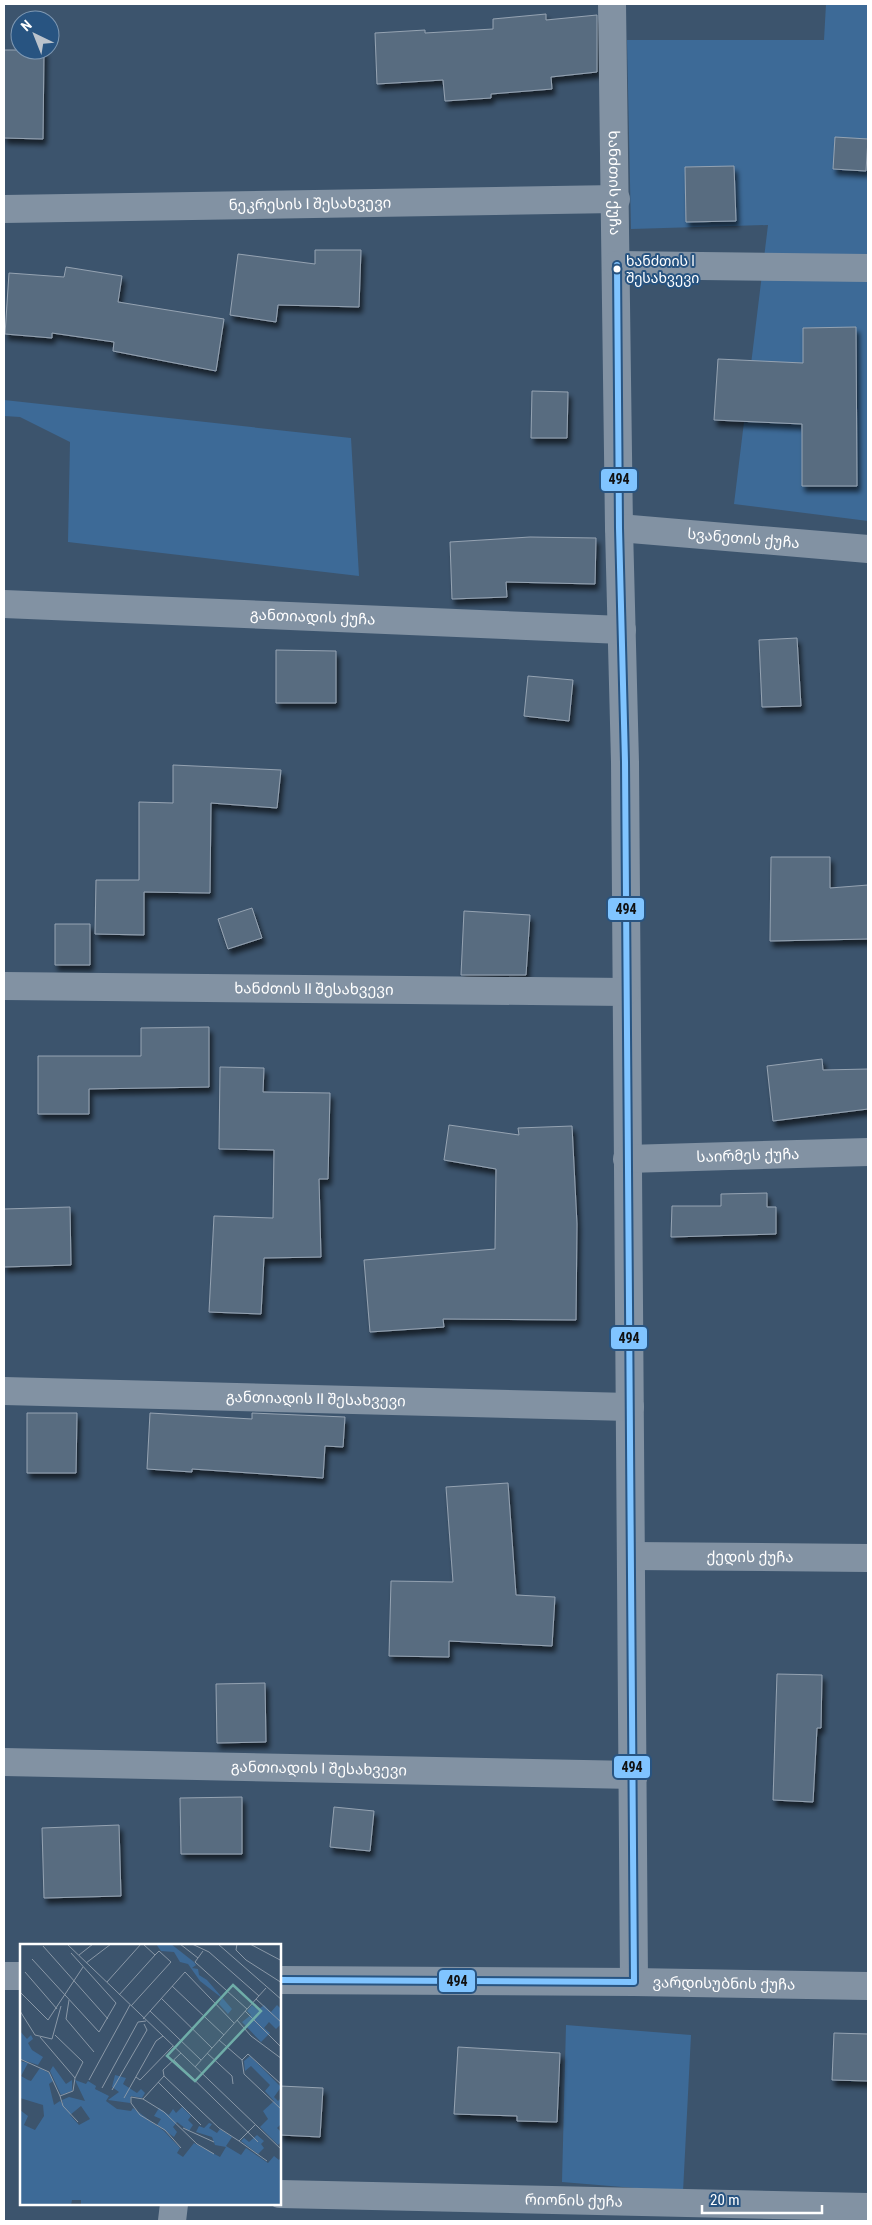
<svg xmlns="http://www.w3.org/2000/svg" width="872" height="2225" font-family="'Roboto Condensed','Noto Sans Georgian',sans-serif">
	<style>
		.green { fill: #3d6a97 }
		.building { fill: #596c80; stroke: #95a3b2; filter: url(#shadow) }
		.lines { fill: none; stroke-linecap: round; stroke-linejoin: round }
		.minor { stroke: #8292a3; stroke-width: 28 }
		.bus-1-casing { stroke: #285481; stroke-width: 10 }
		.bus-1 { stroke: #80c4ff; stroke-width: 6 }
		.bus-dot { fill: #fff; stroke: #285481; stroke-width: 2 }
		.labels { text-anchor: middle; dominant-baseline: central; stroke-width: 4; stroke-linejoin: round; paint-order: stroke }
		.bus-label { font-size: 14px; fill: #fff; stroke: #285481; text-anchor: start }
		.street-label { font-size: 15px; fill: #fff; stroke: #285481 }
		.inset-road { fill: none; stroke: #8a98a7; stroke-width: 1 }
		.view { fill: #6fada8; fill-opacity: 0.15; stroke: #6fada8; stroke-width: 2.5 }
		.inset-edge { fill: none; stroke: #fff; stroke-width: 2.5 }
		.line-badge { stroke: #285481; stroke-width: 2 }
		.pale-badge-label { font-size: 14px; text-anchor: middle; font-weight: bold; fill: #111 }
	</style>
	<defs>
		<filter id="shadow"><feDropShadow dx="3" dy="5.5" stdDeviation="2.5" flood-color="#0009"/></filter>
	</defs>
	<rect width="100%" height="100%" fill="#3c546d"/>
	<path class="green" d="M 826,4 L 868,4 L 868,521 L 734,504 L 768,225 L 631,229 L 627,40 L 824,40 Z
		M 4,400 L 351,438 L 359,576 L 68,542 L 70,442 L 20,417 L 4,416 Z
		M 566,2025 L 691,2035 L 683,2192 L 562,2182 Z"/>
	<path class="building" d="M 546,14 L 546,20 L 597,15 L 597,72 L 551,77 L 552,89 L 491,94 L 491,98 L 445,101 L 443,80 L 377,84 L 375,33 L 425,30 L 425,33 L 493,29 L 493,19 Z
		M 4,50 L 44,50 L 43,139 L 4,138 Z
		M 835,137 L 868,139 L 866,171 L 833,169 Z
		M 734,166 L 736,221 L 686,222 L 685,167 Z
		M 315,250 L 361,250 L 359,307 L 278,305 L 276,322 L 230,315 L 238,254 L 315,264 Z
		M 66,267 L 122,276 L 118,302 L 224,319 L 216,371 L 113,351 L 114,342 L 52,333 L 52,338 L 5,334 L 9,273 L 64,277 Z
		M 856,327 L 857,486 L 802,486 L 802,424 L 714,420 L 718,359 L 803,363 L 803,328 Z
		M 532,391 L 568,392 L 567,438 L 531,438 Z
		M 530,537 L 596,538 L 595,584 L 506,582 L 507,597 L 452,599 L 450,542 Z
		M 797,638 L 801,706 L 762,707 L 759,640 Z
		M 276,650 L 336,651 L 336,703 L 276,703 Z
		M 528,676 L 573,680 L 569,721 L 524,716 Z
		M 173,765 L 281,770 L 277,808 L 211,803 L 210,893 L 144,892 L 144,935 L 95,934 L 96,880 L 139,880 L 139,802 L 173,803 Z
		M 771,857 L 830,857 L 830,888 L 868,885 L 868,939 L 770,941 Z
		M 252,908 L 262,938 L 228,949 L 218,919 Z
		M 464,911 L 530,915 L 526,975 L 461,975 Z
		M 55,924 L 90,924 L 90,965 L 55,965 Z
		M 209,1027 L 209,1087 L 89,1089 L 89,1114 L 38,1114 L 38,1056 L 141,1056 L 141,1028 Z
		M 822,1059 L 823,1070 L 868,1069 L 868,1109 L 773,1121 L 767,1066 Z
		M 220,1067 L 264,1068 L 263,1092 L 330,1093 L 328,1179 L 319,1179 L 321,1257 L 264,1258 L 261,1314 L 209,1312 L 214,1216 L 273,1218 L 274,1150 L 219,1149 Z
		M 449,1125 L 519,1135 L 518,1128 L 572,1126 L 577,1224 L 576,1320 L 443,1319 L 444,1327 L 370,1332 L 364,1260 L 495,1249 L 496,1169 L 444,1160 Z
		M 767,1193 L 767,1207 L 776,1207 L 776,1234 L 671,1237 L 672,1206 L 721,1206 L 721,1194 Z
		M 70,1207 L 71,1265 L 4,1267 L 4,1209 Z
		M 27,1413 L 77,1413 L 76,1473 L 27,1473 Z
		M 150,1413 L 252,1419 L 252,1413 L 345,1417 L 343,1447 L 325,1446 L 323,1478 L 192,1469 L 192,1472 L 147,1469 Z
		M 508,1483 L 516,1595 L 555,1597 L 552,1646 L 449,1641 L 449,1657 L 389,1656 L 391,1581 L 453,1582 L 446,1487 Z
		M 777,1674 L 822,1675 L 821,1728 L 817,1728 L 813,1802 L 773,1800 Z
		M 265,1683 L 266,1742 L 217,1743 L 216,1684 Z
		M 242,1797 L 242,1854 L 181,1854 L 180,1798 Z
		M 334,1807 L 374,1811 L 370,1851 L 330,1847 Z
		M 119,1825 L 121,1896 L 44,1898 L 42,1828 Z
		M 834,2033 L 868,2034 L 868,2081 L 832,2080 Z
		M 458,2047 L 560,2053 L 557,2122 L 517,2121 L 517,2116 L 454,2114 Z
		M 280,2086 L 323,2088 L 320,2137 L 280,2135 Z"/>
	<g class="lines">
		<g class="minor">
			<path id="s1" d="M 612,4 L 619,528 L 625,762 L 634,1982"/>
			<path id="s2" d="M 4,209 L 616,199"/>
			<path d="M 617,265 L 868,268"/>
			<path id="s3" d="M 619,528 L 868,549"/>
			<path id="s4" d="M 4,604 L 622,630"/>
			<path id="s5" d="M 4,986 L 625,992"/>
			<path id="s6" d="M 627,1159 L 868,1152"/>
			<path id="s7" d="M 4,1391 L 630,1407"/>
			<path id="s8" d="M 631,1556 L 868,1558"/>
			<path id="s9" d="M 4,1762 L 634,1775"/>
			<path d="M 4,1976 L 21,1976"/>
			<path id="s10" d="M 280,1980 L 634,1982 L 868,1986"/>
			<path id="s11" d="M 280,2194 L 868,2207"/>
			<path d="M 172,2221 L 174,2204"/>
		</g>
		<g class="bus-1-casing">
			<path id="bus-1" d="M 617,265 L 619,528 L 625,762 L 634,1982
				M 280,1980 L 634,1982"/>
		</g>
		<use href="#bus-1" class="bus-1"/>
	</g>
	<circle class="bus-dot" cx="617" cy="269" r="4.5"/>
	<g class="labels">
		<g class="bus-label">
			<text x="626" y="261">ხანძთის I<tspan x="626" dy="17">შესახვევი</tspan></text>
		</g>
		<g class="street-label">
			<text stroke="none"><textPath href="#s1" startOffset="179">ხანძთის ქუჩა</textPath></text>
			<text stroke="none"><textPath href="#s2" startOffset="306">ნეკრესის I შესახვევი</textPath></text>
			<text stroke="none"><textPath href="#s3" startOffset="125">სვანეთის ქუჩა</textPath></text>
			<text stroke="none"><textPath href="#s4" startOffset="309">განთიადის ქუჩა</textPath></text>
			<text stroke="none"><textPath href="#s5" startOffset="310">ხანძთის II შესახვევი</textPath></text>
			<text stroke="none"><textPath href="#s6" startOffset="121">საირმეს ქუჩა</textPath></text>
			<text stroke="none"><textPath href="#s7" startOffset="312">განთიადის II შესახვევი</textPath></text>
			<text stroke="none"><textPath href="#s8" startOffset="119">ქედის ქუჩა</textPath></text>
			<text stroke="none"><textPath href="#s9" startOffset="315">განთიადის I შესახვევი</textPath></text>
			<text stroke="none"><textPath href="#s10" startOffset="444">ვარდისუბნის ქუჩა</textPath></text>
			<text stroke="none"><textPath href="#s11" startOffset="294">რიონის ქუჩა</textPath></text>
		</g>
	</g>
	<g transform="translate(20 1944)">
		<rect width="261" height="261" fill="#3c546d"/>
		<path d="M 136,0 L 151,0 L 174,18 L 176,21 L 172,24 L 178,25 L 179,31 L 187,36 L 212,65 L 208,70 L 199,60 L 202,54 L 180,37 L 168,20 L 160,18 L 154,8 L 141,7 ZM 232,61 L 238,66 L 244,61 L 251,68 L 257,61 L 261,65 L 261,80 L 256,85 L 249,78 L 244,84 L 250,89 L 241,98 L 222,78 L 231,71 L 227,67 ZM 0,87 L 7,95 L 11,91 L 13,95 L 8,99 L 12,106 L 23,113 L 18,121 L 0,115 ZM 230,112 L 261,143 L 254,153 L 258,157 L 261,154 L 261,180 L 257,184 L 261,188 L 261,198 L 258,201 L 240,183 L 248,175 L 243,167 L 254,157 L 245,147 L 250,141 L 231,122 L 225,127 L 224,117 ZM 0,117 L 8,119 L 1,132 L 8,136 L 11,137 L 20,124 L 29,129 L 33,137 L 29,140 L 34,161 L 40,157 L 43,160 L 42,156 L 49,153 L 65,157 L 55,136 L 66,140 L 68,137 L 76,142 L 75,145 L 89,152 L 86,157 L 97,165 L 111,167 L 113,164 L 144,187 L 160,204 L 157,209 L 163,213 L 174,199 L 200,213 L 206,203 L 195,201 L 192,193 L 176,188 L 179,182 L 184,184 L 189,179 L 192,180 L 189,184 L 197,189 L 200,185 L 212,193 L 206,202 L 221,211 L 226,204 L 248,219 L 254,212 L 259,216 L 261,213 L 261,261 L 61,261 L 61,256 L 52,256 L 51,261 L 0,261 L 0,166 L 8,172 L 4,181 L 15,186 L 24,172 L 23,161 L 0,154 ZM 61,162 L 70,175 L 59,181 L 50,171 ZM 33,122 L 46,140 L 52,136 L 52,147 L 41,151 L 30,127 ZM 95,131 L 106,134 L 103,140 L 117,149 L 121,145 L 125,149 L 122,154 L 111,152 L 110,159 L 88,156 L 99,148 L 92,143 ZM 162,163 L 171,172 L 168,176 L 173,181 L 169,187 L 157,178 L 153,183 L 157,188 L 154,193 L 137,181 L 141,175 L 134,172 L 139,164 L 149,171 L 153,165 L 156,169 ZM 237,191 L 244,197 L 241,200 L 244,204 L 238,210 L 221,197 L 224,194 L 229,198 Z" fill="#3d6a97" fill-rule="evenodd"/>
		<path class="inset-road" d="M 47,0 L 262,206M 160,0 L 178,14M 172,0 L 189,8 L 239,52M 198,0 L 262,56M 217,0 L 216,6 L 226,16 L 262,39M 230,0 L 262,17M 23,2 L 88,75M 183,7 L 175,18 L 227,65M 59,11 L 73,0M 12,15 L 79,88 L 96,59 L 51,9M 66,19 L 91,0M 5,28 L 37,65M 87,38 L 121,0M 152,42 L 204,91M 0,48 L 28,76 L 63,23M 99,51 L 135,11M 141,54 L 192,104M 236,55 L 262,79M 49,56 L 46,75 L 74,108M 111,62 L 151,18 L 139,7 L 135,11 L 123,0M 0,67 L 15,91 L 32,95 L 41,62M 130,67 L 181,116M 225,67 L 262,104M 123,75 L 165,28 L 214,79M 217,76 L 231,92 L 262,115M 20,93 L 55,134 L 63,118 L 35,91M 199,96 L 222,116 L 224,130 L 262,166M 161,109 L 143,126 L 144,132 L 123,155 L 144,168 L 177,200 L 194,210M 187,109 L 212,132 L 213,140M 0,115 L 29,128 L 40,152 L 53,147 L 55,134M 154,116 L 238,198M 222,116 L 228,110 L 262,141M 175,123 L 246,44M 144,132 L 199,184 L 219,197 L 235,181M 116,133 L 120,136 L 153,102M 69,136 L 110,61M 138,138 L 181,181M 82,144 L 118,78 L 126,77M 92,146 L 127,86 L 124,80M 40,152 L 43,162 L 58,178M 104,154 L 136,97 L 143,92M 123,155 L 111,153 L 111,159 L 120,171 L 145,186 L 161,204M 163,184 L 194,198M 219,197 L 247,217"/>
		<path class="view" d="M 213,41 L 241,67 L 175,137 L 147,112 Z"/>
		<rect width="261" height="261" class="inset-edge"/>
	</g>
	<g class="line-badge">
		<rect x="600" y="468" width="38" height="24" rx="5" fill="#80c4ff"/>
		<rect x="607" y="897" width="38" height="24" rx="5" fill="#80c4ff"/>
		<rect x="610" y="1326" width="38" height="24" rx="5" fill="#80c4ff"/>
		<rect x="613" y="1755" width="38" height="24" rx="5" fill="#80c4ff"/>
		<rect x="438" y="1969" width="38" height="24" rx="5" fill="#80c4ff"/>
	</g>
	<g class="pale-badge-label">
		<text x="619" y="484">494</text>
		<text x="626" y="914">494</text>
		<text x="629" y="1343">494</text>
		<text x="632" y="1772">494</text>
		<text x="457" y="1986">494</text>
	</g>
	<rect width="872" height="2225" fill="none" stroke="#ffffff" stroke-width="10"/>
	<g transform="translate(35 35) rotate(317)"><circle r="24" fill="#285481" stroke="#7e98b3"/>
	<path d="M0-4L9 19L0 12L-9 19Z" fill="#bbc3cc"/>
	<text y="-8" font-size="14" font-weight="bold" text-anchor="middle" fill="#ffffff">N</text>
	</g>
	<path d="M702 2205v8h120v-8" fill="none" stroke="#ffffff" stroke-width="2.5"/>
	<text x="710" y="2205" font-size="15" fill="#ffffff" stroke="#285481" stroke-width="4" paint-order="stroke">20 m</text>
</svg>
